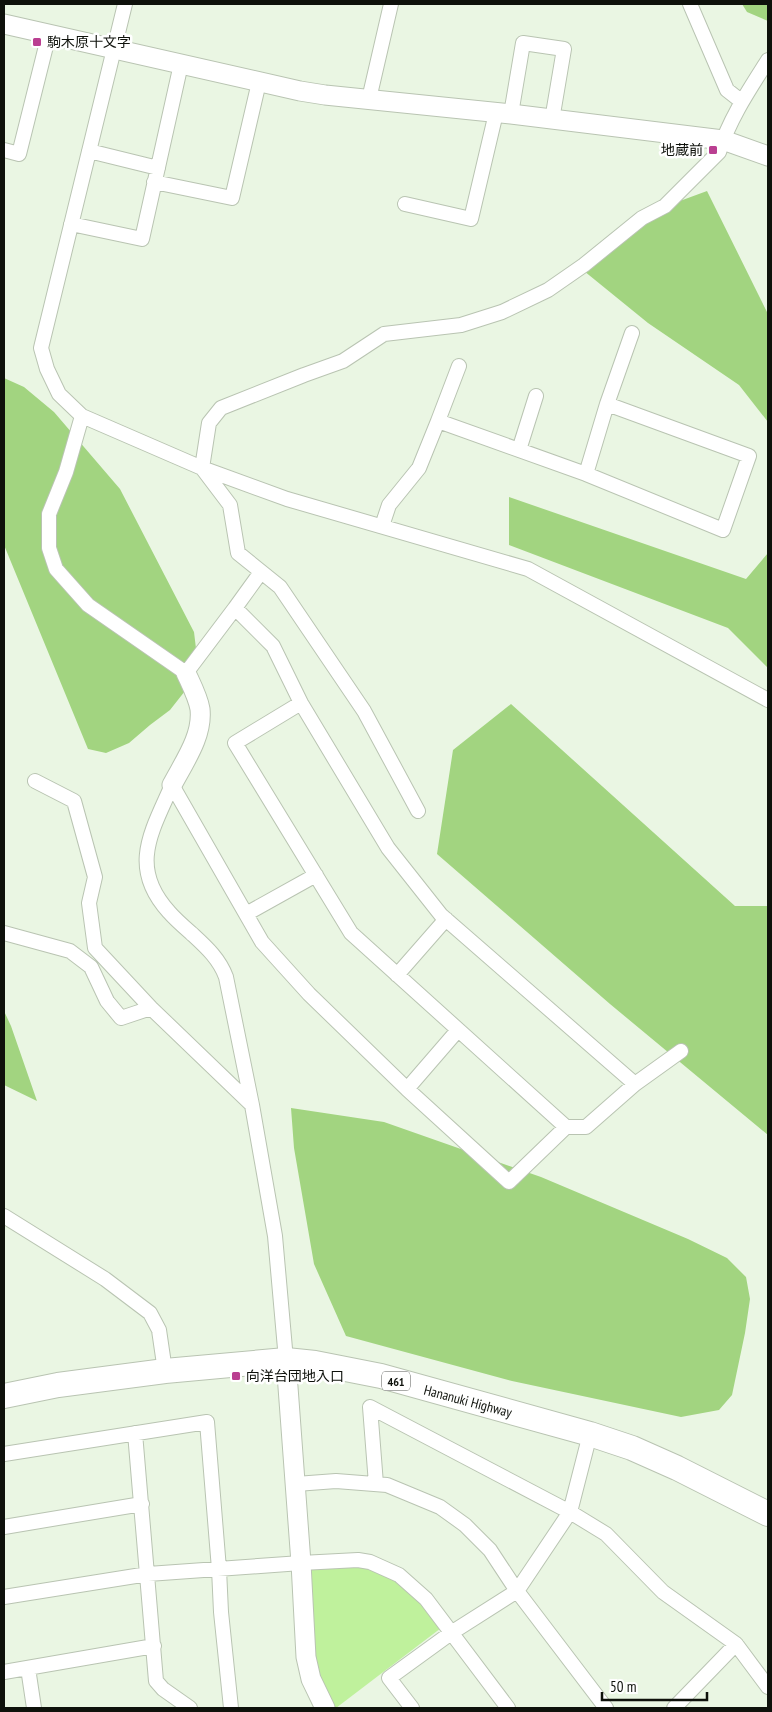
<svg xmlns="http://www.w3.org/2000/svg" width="772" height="1712" font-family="'PT Sans Narrow','Noto Sans JP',sans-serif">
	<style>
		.green { fill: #bff19c }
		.forest { fill: #a2d480 }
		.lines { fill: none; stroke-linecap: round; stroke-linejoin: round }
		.street-casing { stroke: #b9c4b2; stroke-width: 16 }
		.secondary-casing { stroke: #b9c4b2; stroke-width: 21 }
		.highway-casing { stroke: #b9c4b2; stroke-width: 26 }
		.street { stroke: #fff; stroke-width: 14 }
		.secondary { stroke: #fff; stroke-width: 19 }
		.highway { stroke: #fff; stroke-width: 24 }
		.poi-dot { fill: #ba3f91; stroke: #fff; stroke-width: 2 }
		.labels { text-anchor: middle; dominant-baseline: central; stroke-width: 5; stroke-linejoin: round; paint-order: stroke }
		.shield { fill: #fff; stroke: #565854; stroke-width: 1 }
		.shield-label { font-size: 12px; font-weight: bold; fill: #0e110b }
		.poi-label { font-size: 14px; fill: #0e110b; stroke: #fff; text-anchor: start }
		.street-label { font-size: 14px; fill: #0e110b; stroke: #fff }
	</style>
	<rect width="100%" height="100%" fill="#eaf6e3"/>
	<path class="green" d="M 301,1563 L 386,1569 L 445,1625 L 336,1708 L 320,1698 Z"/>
	<path class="forest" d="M 742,4 L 768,4 L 768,21 L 747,12 Z
		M 707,191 L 768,314 L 768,422 L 739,385 L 648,323 L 584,271 L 650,212 Z
		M 4,378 L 24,387 L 54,412 L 120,489 L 194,632 L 198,665 L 196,677 L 170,710 L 150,725 L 129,743 L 106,753 L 88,749 L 4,545 Z
		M 509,497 L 746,579 L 768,553 L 768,668 L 728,628 L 509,545 Z
		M 511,704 L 735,906 L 768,906 L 768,1135 L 610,1004 L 437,854 L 453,750 Z
		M 4,1011 L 11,1026 L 37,1101 L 4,1085 Z
		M 291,1108 L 384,1122 L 541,1177 L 688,1239 L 727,1258 L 746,1277 L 750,1299 L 745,1333 L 732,1395 L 719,1410 L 681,1417 L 512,1381 L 346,1336 L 314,1264 L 294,1148 Z"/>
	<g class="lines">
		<g class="street-casing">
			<path id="street" d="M 125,4 L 41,348 L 47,369 L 59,394 L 82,416 L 202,468 L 287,499 L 528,569 L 768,700
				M 690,4 L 727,90 L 741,101
				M 369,99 L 391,4
				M 511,114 L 523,43 L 564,49 L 552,120
				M 4,150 L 19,154 L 49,34
				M 89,151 L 158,168
				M 154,182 L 232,198 L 259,82
				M 405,204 L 471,219 L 496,113
				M 71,224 L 142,239 L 181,64
				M 82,416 L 66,472 L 49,514 L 49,548 L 56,569 L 88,605 L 186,673 L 235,608 L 273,646 L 301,703 L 388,848 L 441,915 L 635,1084 L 586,1127 L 566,1127 L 509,1182 L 407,1089 L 309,994 L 262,942 L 172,785
				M 438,421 L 459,366
				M 519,450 L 536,396
				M 586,474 L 607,404 L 632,333
				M 382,526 L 389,505 L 419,468 L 438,421 L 586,474 L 723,530 L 749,456 L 607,404
				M 235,608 L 261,572
				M 301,703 L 235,743 L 351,933 L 566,1127
				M 35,781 L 74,801 L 95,877 L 89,903 L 95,948 L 151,1008 L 252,1105
				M 172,785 C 152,831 128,867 169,912 C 175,919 183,926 191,933 C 205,946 219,958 226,977 L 252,1105 L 275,1236 L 286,1360
				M 418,811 L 364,711 L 280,587 L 238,553 L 230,505 L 202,468 L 209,423 L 221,408 L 304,375 L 343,361 L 384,334 L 461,325 L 502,312 L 548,290 L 584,265 L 642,218 L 665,206 L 719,152 C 730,118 749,90 768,60
				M 246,914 L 316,875
				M 4,933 L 70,951 L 91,967 L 107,1001 L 121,1018 L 151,1008
				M 397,975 L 446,919
				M 635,1084 L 681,1051
				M 407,1089 L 458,1030
				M 4,1216 L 105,1279 L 150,1313 L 159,1330 L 165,1371
				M 135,1433 L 156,1681 L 163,1689 L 190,1708
				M 590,1434 L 570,1512 L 606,1534 L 663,1592 L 736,1644 L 674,1708
				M 4,1454 L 207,1422 L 219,1569 L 221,1612 L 231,1708
				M 296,1484 L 336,1481 L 387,1485 L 440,1507 L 465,1525 L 490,1550 L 517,1591 L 606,1708
				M 376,1484 L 370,1407 L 570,1512 L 517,1591 L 451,1633 L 389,1678 L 412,1708
				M 4,1527 L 142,1504
				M 4,1597 L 148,1574 L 301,1563 L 358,1560 L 370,1562 L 399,1575 L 426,1599 L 508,1708
				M 736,1644 L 768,1687
				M 28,1668 L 34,1708
				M 4,1672 L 154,1646"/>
		</g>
		<g class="secondary-casing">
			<path id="secondary" d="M 4,24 L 300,91 L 325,95 L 511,114 L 723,140 L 768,156
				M 172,785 C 184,762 203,736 200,709 C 198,697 191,684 186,673
				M 286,1360 L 301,1563 L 306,1657 L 311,1679 L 325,1708"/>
		</g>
		<g class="highway-casing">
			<path id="highway" d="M 4,1396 L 58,1385 L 165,1371 L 286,1360 L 315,1363 L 381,1376 L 590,1434 L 632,1448 L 677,1468 L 768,1514"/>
		</g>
		<use href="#street" class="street"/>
		<use href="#secondary" class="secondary"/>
		<use href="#highway" class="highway"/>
	</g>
	<g class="poi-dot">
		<rect x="32" y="37" width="10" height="10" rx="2.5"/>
		<rect x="708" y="145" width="10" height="10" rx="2.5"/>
		<rect x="231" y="1371" width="10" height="10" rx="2.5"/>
	</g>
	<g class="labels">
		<rect class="shield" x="382" y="1371.5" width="28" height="19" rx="4"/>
		<g class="shield-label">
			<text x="396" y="1381">461</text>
		</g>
		<g class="poi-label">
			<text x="47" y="42">駒木原十文字</text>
			<text x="703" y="150" text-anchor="end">地蔵前</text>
			<text x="246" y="1376">向洋台団地入口</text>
		</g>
		<g class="street-label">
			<text transform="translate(468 1401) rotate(15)">Hananuki Highway</text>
		</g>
	</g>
	<rect width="772" height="1712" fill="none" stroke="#0e110b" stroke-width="10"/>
	<path d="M602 1692v8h105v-8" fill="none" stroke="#0e110b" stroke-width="2.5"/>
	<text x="610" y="1692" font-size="15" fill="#0e110b" stroke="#ffffff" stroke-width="4" paint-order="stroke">50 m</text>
</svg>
